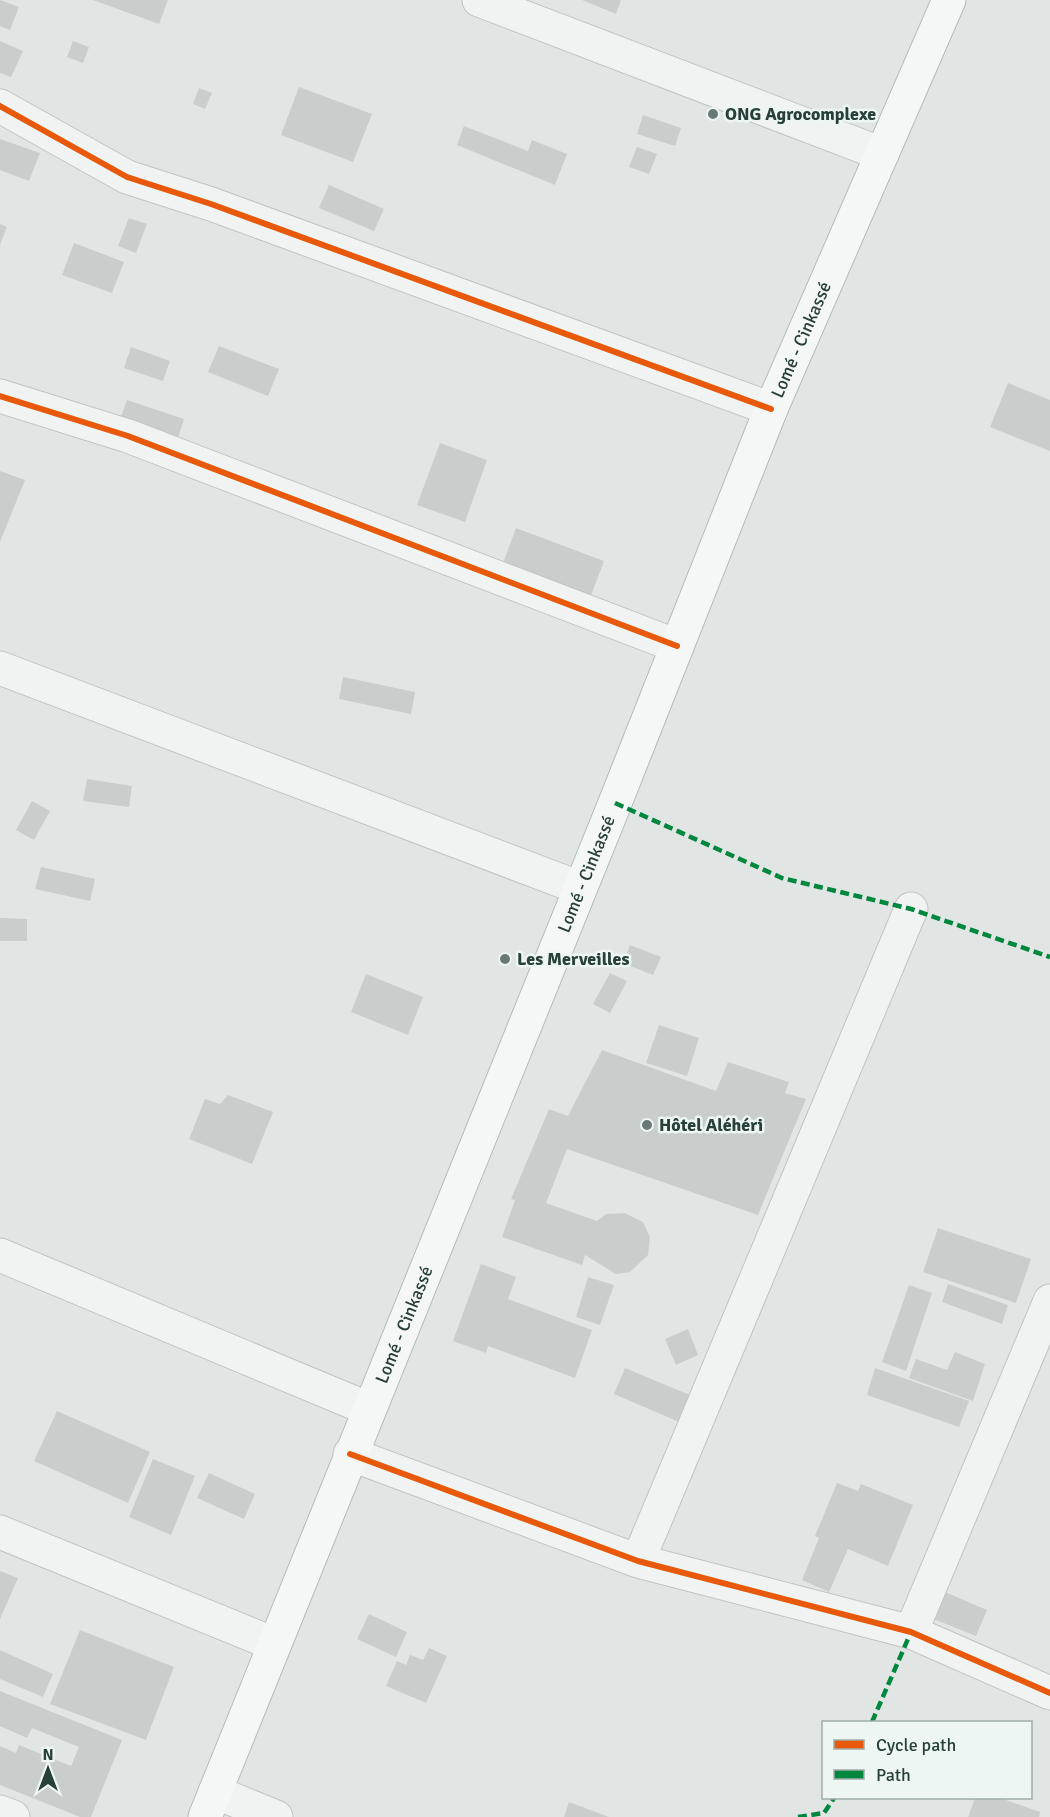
<svg xmlns="http://www.w3.org/2000/svg" width="1050" height="1817" font-family="Signika,sans-serif">
	<style>
		.building { fill: #c9cecd }
		.lines { fill: none; stroke-linecap: round; stroke-linejoin: round }
		.street-casing { stroke: #bfc4c3; stroke-width: 35 }
		.highway-casing { stroke: #b3bbb9; stroke-width: 35 }
		.street { stroke: #f1f3f3; stroke-width: 33 }
		.highway { stroke: #f5f6f6; stroke-width: 33 }
		.quiet { stroke: #00873e; stroke-width: 4.5; stroke-dasharray: 9 4.5; stroke-linecap: butt }
		.cycleway-casing { stroke: #eef6f4; stroke-width: 10 }
		.cycleway { stroke: #e8590c; stroke-width: 6 }
		.poi-dot { fill: #697a76; stroke: #eef6f4; stroke-width: 2 }
		.labels { text-anchor: middle; dominant-baseline: central; stroke-width: 5; stroke-linejoin: round; paint-order: stroke }
		.poi-label { font-size: 18px; font-weight: bold; fill: #28403a; stroke: #eef6f4; text-anchor: start }
		.street-label { font-size: 18px; fill: #28403a; stroke: #eef6f4 }
	</style>
	<rect width="100%" height="100%" fill="#e1e6e5"/>
	<path class="building" d="M 0,0 L 19,7 L 10,30 L 0,26 Z
		M 93,0 L 168,0 L 159,24 Z
		M 582,0 L 621,0 L 616,14 Z
		M 0,41 L 23,51 L 11,77 L 0,73 Z
		M 73,41 L 89,47 L 83,63 L 67,57 Z
		M 299,87 L 372,114 L 353,162 L 281,135 Z
		M 199,88 L 212,93 L 205,109 L 193,104 Z
		M 643,115 L 681,128 L 675,146 L 637,134 Z
		M 464,126 L 528,151 L 532,140 L 567,154 L 555,185 L 457,145 Z
		M 0,139 L 40,153 L 29,181 L 0,170 Z
		M 637,147 L 657,154 L 649,174 L 629,167 Z
		M 329,185 L 384,209 L 374,231 L 319,208 Z
		M 129,218 L 147,224 L 136,253 L 118,246 Z
		M 0,224 L 7,227 L 0,245 Z
		M 74,243 L 124,262 L 112,293 L 62,275 Z
		M 219,346 L 279,369 L 268,396 L 208,372 Z
		M 131,347 L 170,361 L 163,381 L 124,368 Z
		M 1008,383 L 1050,400 L 1050,451 L 990,427 Z
		M 127,400 L 184,419 L 178,438 L 120,419 Z
		M 440,443 L 487,460 L 465,522 L 417,505 Z
		M 0,471 L 25,480 L 0,542 Z
		M 516,528 L 604,561 L 590,598 L 502,566 Z
		M 343,677 L 415,692 L 411,714 L 339,699 Z
		M 87,779 L 132,786 L 129,807 L 83,801 Z
		M 32,801 L 50,811 L 34,840 L 16,830 Z
		M 41,867 L 95,879 L 90,901 L 35,889 Z
		M 0,918 L 27,919 L 27,941 L 0,941 Z
		M 630,945 L 661,957 L 653,975 L 623,963 Z
		M 610,973 L 627,981 L 610,1013 L 593,1004 Z
		M 366,974 L 423,997 L 408,1035 L 351,1012 Z
		M 659,1025 L 699,1038 L 687,1076 L 646,1063 Z
		M 602,1050 L 716,1091 L 728,1062 L 789,1082 L 785,1093 L 806,1099 L 758,1215 L 567,1149 L 546,1203 L 597,1221 L 606,1214 L 625,1213 L 643,1222 L 650,1237 L 648,1255 L 630,1272 L 616,1274 L 585,1255 L 582,1265 L 502,1237 L 515,1200 L 511,1199 L 549,1109 L 568,1116 Z
		M 228,1095 L 273,1112 L 252,1164 L 189,1139 L 205,1099 L 220,1104 Z
		M 938,1228 L 1031,1259 L 1016,1303 L 923,1272 Z
		M 481,1264 L 516,1277 L 508,1299 L 592,1330 L 575,1378 L 488,1346 L 486,1353 L 453,1341 Z
		M 588,1277 L 614,1285 L 600,1325 L 576,1317 Z
		M 948,1284 L 1008,1305 L 1002,1324 L 942,1302 Z
		M 909,1285 L 932,1293 L 906,1371 L 882,1362 Z
		M 688,1329 L 698,1355 L 676,1365 L 665,1339 Z
		M 955,1352 L 985,1364 L 973,1401 L 909,1378 L 916,1359 L 947,1370 Z
		M 625,1368 L 697,1398 L 686,1425 L 614,1394 Z
		M 875,1368 L 969,1401 L 959,1427 L 867,1395 Z
		M 57,1411 L 150,1452 L 128,1503 L 34,1461 Z
		M 153,1459 L 195,1476 L 171,1535 L 129,1517 Z
		M 209,1473 L 255,1494 L 244,1519 L 197,1498 Z
		M 837,1483 L 858,1491 L 861,1484 L 913,1505 L 888,1566 L 848,1549 L 829,1592 L 802,1580 L 819,1538 L 815,1536 Z
		M 0,1571 L 18,1578 L 0,1619 Z
		M 938,1589 L 987,1610 L 976,1636 L 926,1616 Z
		M 369,1614 L 407,1632 L 396,1657 L 357,1639 Z
		M 80,1630 L 174,1667 L 146,1740 L 50,1704 Z
		M 429,1648 L 447,1656 L 426,1703 L 386,1686 L 397,1661 L 406,1665 L 410,1655 L 423,1660 Z
		M 0,1650 L 53,1674 L 43,1697 L 0,1679 Z
		M 0,1691 L 122,1740 L 91,1817 L 80,1817 L 0,1785 L 0,1746 L 16,1753 L 19,1745 L 71,1766 L 79,1747 L 32,1728 L 27,1738 L 0,1726 Z
		M 975,1798 L 1000,1798 L 1040,1812 L 1039,1817 L 968,1817 Z
		M 569,1802 L 609,1817 L 564,1817 Z"/>
	<g class="lines">
		<g class="street-casing">
			<path id="street" d="M 479,0 L 882,154
				M 0,106 L 127,177 L 211,204 L 771,409
				M 0,396 L 128,436 L 677,646
				M 0,668 L 580,888
				M 0,1255 L 369,1409
				M 350,1454 L 638,1561 L 911,1632 L 1050,1693
				M 0,1532 L 274,1644
				M 638,1561 L 911,909
				M 911,1632 L 1050,1301
				M 215,1792 L 276,1817
				M 0,1812 L 13,1817"/>
		</g>
		<g class="highway-casing">
			<g id="highway">
				<path id="s1" d="M 205,1817 L 615,803 L 771,409 L 949,0"/>
			</g>
		</g>
		<use href="#street" class="street"/>
		<use href="#highway" class="highway"/>
		<path class="quiet" d="M 615,803 L 782,878 L 911,909 L 1050,957
			M 872,1722 L 911,1632
			M 798,1817 L 824,1813 L 834,1798"/>
		<g class="cycleway-casing">
			<path id="cycleway" d="M 0,106 L 127,177 L 211,204 L 771,409
				M 0,396 L 128,436 L 677,646
				M 350,1454 L 638,1561 L 911,1632 L 1050,1693"/>
		</g>
		<use href="#cycleway" class="cycleway"/>
	</g>
	<g class="poi-dot">
		<circle cx="713" cy="114" r="6"/>
		<circle cx="505" cy="959" r="6"/>
		<circle cx="647" cy="1125" r="6"/>
	</g>
	<g class="labels">
		<g class="poi-label">
			<text x="725" y="114">ONG Agrocomplexe</text>
			<text x="517" y="959">Les Merveilles</text>
			<text x="659" y="1125">Hôtel Aléhéri</text>
		</g>
		<g class="street-label">
			<text stroke="none"><textPath href="#s1" startOffset="1593">Lomé - Cinkassé</textPath></text>
			<text stroke="none"><textPath href="#s1" startOffset="1017">Lomé - Cinkassé</textPath></text>
			<text stroke="none"><textPath href="#s1" startOffset="531">Lomé - Cinkassé</textPath></text>
		</g>
	</g>
	<rect x="822" y="1721" width="210" height="78" fill="#eef6f4" stroke="#9fadaa" stroke-width="1.5"/>
	<rect x="834" y="1740" width="30" height="9" fill="#e8590c" stroke="#9fadaa" stroke-width="1.5"/>
	<text x="876" y="1751" font-size="18" fill="#28403a">Cycle path</text>
	<rect x="834" y="1770" width="30" height="9" fill="#00873e" stroke="#9fadaa" stroke-width="1.5"/>
	<text x="876" y="1781" font-size="18" fill="#28403a">Path</text>
	<g transform="translate(48 1769)" stroke="#eef6f4" stroke-width="4.5" paint-order="stroke">
	<path d="M0-4.5L10 22L0 15L-10 22Z" fill="#28403a"/>
	<text y="-9" font-size="16" font-weight="bold" text-anchor="middle" fill="#28403a">N</text>
	</g>
</svg>
